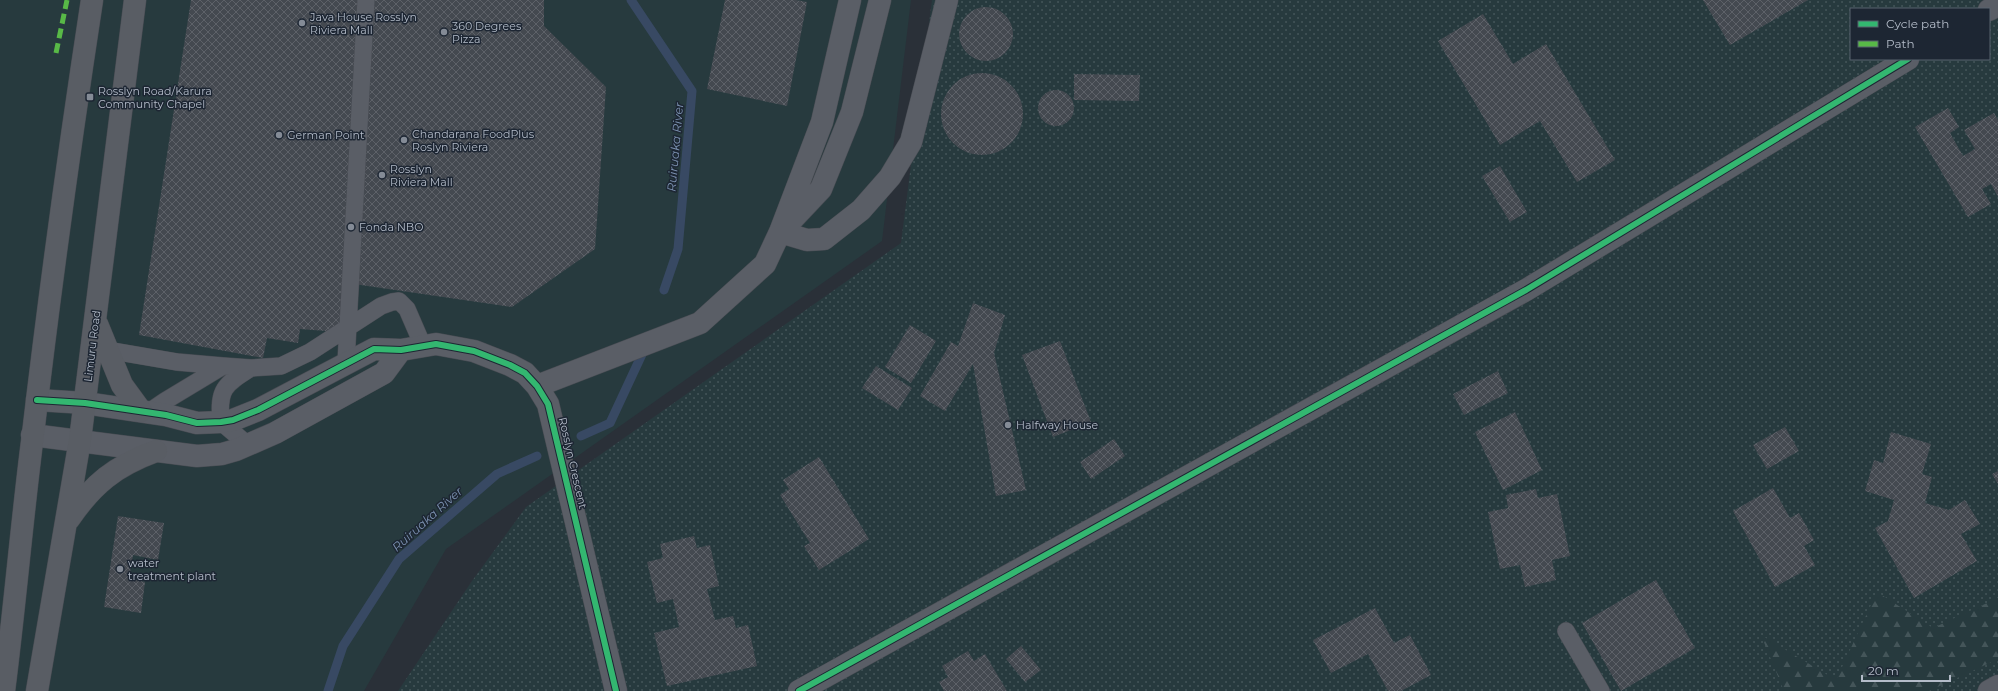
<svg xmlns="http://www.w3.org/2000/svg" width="1998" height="691" font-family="Montserrat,sans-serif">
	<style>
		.grass { fill: url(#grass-dots); fill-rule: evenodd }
		.forest { fill: url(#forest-firs) }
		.garden { fill: #273a3e }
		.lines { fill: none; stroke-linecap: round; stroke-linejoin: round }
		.stream { stroke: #384963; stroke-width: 9 }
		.building { fill: url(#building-cross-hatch) }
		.lane-casing { stroke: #484c53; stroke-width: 18 }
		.street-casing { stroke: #484c53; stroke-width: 23 }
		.secondary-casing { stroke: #484c53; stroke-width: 23 }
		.lane { stroke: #5a5e66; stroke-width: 17 }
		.street { stroke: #5a5e66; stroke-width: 22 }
		.secondary { stroke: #595d64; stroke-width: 22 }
		.quiet { stroke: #58b947; stroke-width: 5; stroke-dasharray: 10 5; stroke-linecap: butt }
		.cycleway-casing { stroke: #1d2633; stroke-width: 8 }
		.cycleway { stroke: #33b770; stroke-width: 6 }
		.poi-dot { fill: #848b96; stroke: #1d2633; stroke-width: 1.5 }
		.labels { text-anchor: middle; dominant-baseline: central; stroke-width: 3; stroke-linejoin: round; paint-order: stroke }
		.poi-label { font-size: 11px; fill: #b4bcc9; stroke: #1d2633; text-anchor: start }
		.street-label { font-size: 11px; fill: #b4bcc9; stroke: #1d2633 }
		.water-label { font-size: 12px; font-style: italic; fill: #7c92b1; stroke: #1d2633 }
	</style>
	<defs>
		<pattern id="grass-dots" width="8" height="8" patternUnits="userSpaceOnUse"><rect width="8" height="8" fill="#273a3e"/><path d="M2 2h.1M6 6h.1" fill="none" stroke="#445559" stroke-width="1.8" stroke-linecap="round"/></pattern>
		<pattern id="forest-firs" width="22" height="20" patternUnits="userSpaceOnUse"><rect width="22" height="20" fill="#273a3e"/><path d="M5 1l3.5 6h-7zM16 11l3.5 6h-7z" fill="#445559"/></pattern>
		<pattern id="building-cross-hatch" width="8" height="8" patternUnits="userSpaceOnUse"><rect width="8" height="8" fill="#444950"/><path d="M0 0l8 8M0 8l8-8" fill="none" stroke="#5d6168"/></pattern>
	</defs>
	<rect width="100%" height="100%" fill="#2a3038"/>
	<path class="grass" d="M 932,0 L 1998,0 L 1998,691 L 398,691 L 472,581 L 526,507 L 901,243 ZM 1851,9 L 1989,9 L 1989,59 L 1851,59 Z"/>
	<path class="forest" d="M 1877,592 L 1933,628 L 1998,598 L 1998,659 L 1929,691 L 1784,691 L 1761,635 L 1836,680 Z"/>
	<path class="garden" d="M 0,0 L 911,0 L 882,241 L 446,549 L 364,691 L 0,691 Z"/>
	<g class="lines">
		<path class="stream" d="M 631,0 L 692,91 L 678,249 L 664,290
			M 581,436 L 610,423 L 644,350
			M 328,691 L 343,646 L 399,559 L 497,474 L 537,456"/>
	</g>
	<path class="building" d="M 191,0 L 544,0 L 544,26 L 606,87 L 595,249 L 512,307 L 347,283 L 339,332 L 300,329 L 298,343 L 267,338 L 263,358 L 139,335 Z
		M 725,0 L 796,0 L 807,2 L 787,106 L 707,89 Z
		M 1703,0 L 1808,0 L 1730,45 Z
		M959 34a27 27 0 1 1 54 0a27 27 0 1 1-54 0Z
		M 1483,14 L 1513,64 L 1546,44 L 1615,160 L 1577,182 L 1540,121 L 1500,145 L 1438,41 Z
		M941 114a41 41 0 1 1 82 0a41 41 0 1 1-82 0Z
		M 1074,74 L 1140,75 L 1139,101 L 1074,100 Z
		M1038 108a18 18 0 1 1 36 0a18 18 0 1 1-36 0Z
		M 1948,108 L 1959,127 L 1950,133 L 1963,156 L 1975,149 L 1964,130 L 1994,113 L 1998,120 L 1998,197 L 1991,184 L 1982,189 L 1991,204 L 1968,217 L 1915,127 Z
		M 1500,166 L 1527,212 L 1510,222 L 1482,176 Z
		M 973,303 L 1005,315 L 994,353 L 1026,490 L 996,496 L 973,364 L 945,411 L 920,396 L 951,342 L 958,346 Z
		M 910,325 L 936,341 L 911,383 L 885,367 Z
		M 1060,341 L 1091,422 L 1053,437 L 1022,355 Z
		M 876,366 L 912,388 L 898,410 L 862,388 Z
		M 1498,371 L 1508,393 L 1464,415 L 1453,394 Z
		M 1515,412 L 1542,470 L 1503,490 L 1475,432 Z
		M 1785,427 L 1799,451 L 1767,469 L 1753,445 Z
		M 1891,432 L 1931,444 L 1922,474 L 1932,477 L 1925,503 L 1949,510 L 1965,500 L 1980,524 L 1961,534 L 1977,561 L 1914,598 L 1875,528 L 1888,521 L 1894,500 L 1865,491 L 1874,460 L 1883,463 Z
		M 1114,439 L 1125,456 L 1091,479 L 1080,462 Z
		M 819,457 L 869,539 L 819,570 L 804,546 L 810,543 L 780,495 L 789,489 L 783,480 Z
		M 1998,471 L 1998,484 L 1992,474 Z
		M 1773,488 L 1790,518 L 1799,513 L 1814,540 L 1804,546 L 1815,565 L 1775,587 L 1733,511 Z
		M 1536,489 L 1538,498 L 1557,494 L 1570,556 L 1552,560 L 1556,580 L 1525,587 L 1520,565 L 1500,569 L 1488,512 L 1508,508 L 1506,495 Z
		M 118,516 L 164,523 L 158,560 L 133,555 L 129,578 L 145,582 L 141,613 L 104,607 Z
		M 694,536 L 697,548 L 710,545 L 719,586 L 707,589 L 715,620 L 733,616 L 736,628 L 748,625 L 757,666 L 667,686 L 654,633 L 679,627 L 673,599 L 657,603 L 647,562 L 663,558 L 660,544 Z
		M 1656,580 L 1695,648 L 1621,691 L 1582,623 Z
		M 1375,608 L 1394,643 L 1410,635 L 1431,675 L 1401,691 L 1388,691 L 1368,654 L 1331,673 L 1313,640 Z
		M 1021,646 L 1041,670 L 1025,682 L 1006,659 Z
		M 968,651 L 974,661 L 985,654 L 1007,691 L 944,691 L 939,682 L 948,677 L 942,666 Z"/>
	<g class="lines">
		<g class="lane-casing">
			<path id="lane" d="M 107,350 L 177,362 L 223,366 L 251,368 L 281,366 L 310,352 L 381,306 L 392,302 L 399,301 L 407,309 L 423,346
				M 346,362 L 366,0
				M 149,412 L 165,401 L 223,366
				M 248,445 L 221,422 C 218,389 224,385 251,368
				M 1566,631 L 1601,691"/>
		</g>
		<g class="street-casing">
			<path id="street" d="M 1989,10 L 1998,5
				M 788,224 L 821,189 L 852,112 L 880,0
				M 780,232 L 807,240 L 824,239 L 861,210 L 890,177 L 911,142 L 947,0
				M 537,386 L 700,323 L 765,264 L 780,232 L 822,122 L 850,0
				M 37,400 L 85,403 L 166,415 L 197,423 L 221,422 L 233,420 L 258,410 L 374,349 L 401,350 L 436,344 L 474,351 L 510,365 L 525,373 L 537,386 L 548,404 L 616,691
				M 32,435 L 197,456 L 222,454 L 236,450 L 275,433 L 384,373 L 401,350
				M 799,691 L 1526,290 L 1908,59
				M 1989,691 L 1998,686"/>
		</g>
		<g class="secondary-casing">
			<path id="secondary" d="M 97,324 L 122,385 L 141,411
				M 69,519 C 93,484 115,466 156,451
				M 4,691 C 15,605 22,519 33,434 C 50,289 70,144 92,0
				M 37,691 L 80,440 L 135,0"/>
		</g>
		<use href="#lane" class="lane"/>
		<use href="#street" class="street"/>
		<use href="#secondary" class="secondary"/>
		<path class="quiet" d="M 56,53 L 67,0"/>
		<g class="cycleway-casing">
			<path id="cycleway" d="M 37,400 L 85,403 L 166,415 L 197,423 L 221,422 L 233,420 L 258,410 L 374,349 L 401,350 L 436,344 L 474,351 L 510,365 L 525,373 L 537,386 L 548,404 L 616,691
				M 799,691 L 1526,290 L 1908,59"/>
		</g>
		<use href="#cycleway" class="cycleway"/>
	</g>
	<g class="poi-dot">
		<circle cx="302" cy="23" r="4"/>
		<circle cx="444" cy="32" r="4"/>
		<rect x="86" y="93" width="8" height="8" rx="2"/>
		<circle cx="279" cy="135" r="4"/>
		<circle cx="404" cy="140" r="4"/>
		<circle cx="382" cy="175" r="4"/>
		<circle cx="351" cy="227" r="4"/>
		<circle cx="1008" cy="425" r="4"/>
		<circle cx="120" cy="569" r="4"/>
	</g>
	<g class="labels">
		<g class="poi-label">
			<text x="310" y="17">Java House Rosslyn<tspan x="310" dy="13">Riviera Mall</tspan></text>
			<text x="452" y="26">360 Degrees<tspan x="452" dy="13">Pizza</tspan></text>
			<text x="98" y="91">Rosslyn Road/Karura<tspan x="98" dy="13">Community Chapel</tspan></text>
			<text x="412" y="134">Chandarana FoodPlus<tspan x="412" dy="13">Roslyn Riviera</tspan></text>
			<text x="287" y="135">German Point</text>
			<text x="390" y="169">Rosslyn<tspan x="390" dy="13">Riviera Mall</tspan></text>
			<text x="359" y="227">Fonda NBO</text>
			<text x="1016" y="425">Halfway House</text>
			<text x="128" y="563">water<tspan x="128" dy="13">treatment plant</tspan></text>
		</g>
		<g class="street-label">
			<text transform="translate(92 346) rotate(-83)">Limuru Road</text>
			<text transform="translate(573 463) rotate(77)">Rosslyn Crescent</text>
		</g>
		<g class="water-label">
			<text transform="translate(675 147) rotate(-85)">Ruiruaka River</text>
			<text transform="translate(427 519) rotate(-42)">Ruiruaka River</text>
		</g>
	</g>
	<rect x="1850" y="8" width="140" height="52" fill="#1d2633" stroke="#59626f"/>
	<rect x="1858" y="21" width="20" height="6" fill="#33b770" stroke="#59626f"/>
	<text x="1886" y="28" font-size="12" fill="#b4bcc9">Cycle path</text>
	<rect x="1858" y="41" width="20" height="6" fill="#58b947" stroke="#59626f"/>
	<text x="1886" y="48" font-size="12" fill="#b4bcc9">Path</text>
	<path d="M1862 675v6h88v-6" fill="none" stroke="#b4bcc9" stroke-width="2"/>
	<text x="1868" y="675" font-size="12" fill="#b4bcc9" stroke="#1d2633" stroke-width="3" paint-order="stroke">20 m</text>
</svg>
